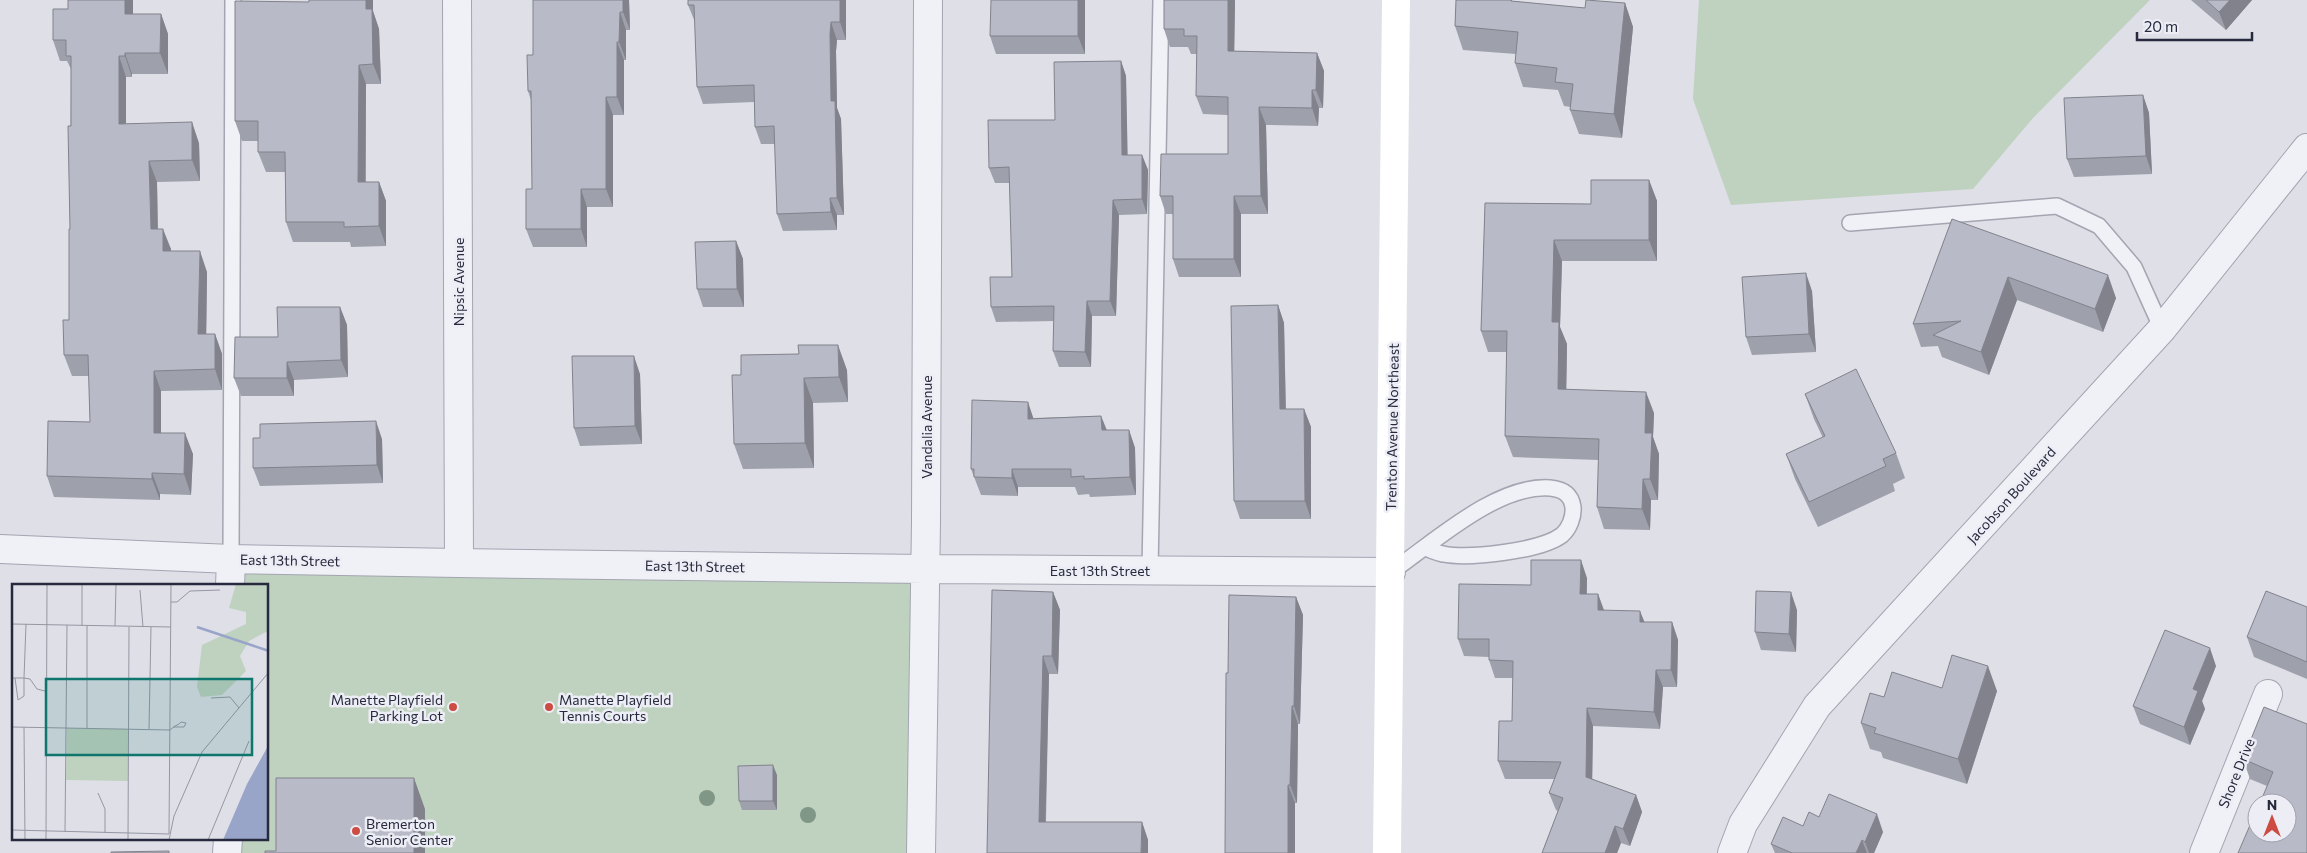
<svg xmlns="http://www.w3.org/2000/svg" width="2307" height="853" font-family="Commissioner,sans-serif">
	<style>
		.green { fill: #bfd1bf }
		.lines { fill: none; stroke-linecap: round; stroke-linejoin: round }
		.lane-casing { stroke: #a3a5b1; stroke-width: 18 }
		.street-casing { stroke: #a3a5b1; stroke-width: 30 }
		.lane { stroke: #f0f1f6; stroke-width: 15 }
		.street { stroke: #f0f1f6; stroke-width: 28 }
		.secondary { stroke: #fff; stroke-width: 28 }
		.tree { fill: #809686 }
		.wall { fill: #9ea0ab }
		.shaded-wall { fill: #81828b }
		.building { fill: #b8bac7; stroke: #81828b }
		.poi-dot { fill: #cd4c42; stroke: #edeef5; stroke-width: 2 }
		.labels { text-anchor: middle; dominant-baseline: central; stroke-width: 5; stroke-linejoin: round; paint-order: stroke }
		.street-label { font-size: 14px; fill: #272a3e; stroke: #edeef5 }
		.poi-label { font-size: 14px; fill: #272a3e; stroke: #edeef5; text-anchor: start }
		.inset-river { fill: none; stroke: #98a5c8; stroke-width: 2.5 }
		.inset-road { fill: none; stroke: #9597a3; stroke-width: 1 }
		.view { fill: #0f766e; fill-opacity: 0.15; stroke: #0f766e; stroke-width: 2.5 }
		.inset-edge { fill: none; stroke: #272a3e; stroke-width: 2.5 }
	</style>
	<rect width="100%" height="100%" fill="#dedfe7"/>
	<path class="green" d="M 1699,0 L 2150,0 L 2033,118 L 1973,189 L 1731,205 L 1693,99 Z
		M 231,559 L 925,569 L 921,853 L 227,853 L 228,839 L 268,839 L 268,586 L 230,585 Z"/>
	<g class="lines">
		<g class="lane-casing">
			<path id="lane" d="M 1850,223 L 2057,206 L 2099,226 L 2134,267 L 2162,329
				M 231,559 L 233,0
				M 1150,570 L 1161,0
				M 1391,572 C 1433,543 1497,484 1550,488 C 1562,489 1571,494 1573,507 C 1574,517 1569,529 1562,535 C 1541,551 1469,559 1443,554 C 1437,553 1431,550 1425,548"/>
		</g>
		<g class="street-casing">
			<path id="street" d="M 457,0 L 459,563
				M 0,549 L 231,559 L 459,563 L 925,569 L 1391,572
				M 230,586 L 231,559
				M 227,853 L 228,839
				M 921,853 L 926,522 L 928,0
				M 1732,853 L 1743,824 L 1817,706 L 2162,329 L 2307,148
				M 2204,853 L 2268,694"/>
		</g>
		<use href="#lane" class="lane"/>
		<use href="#street" class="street"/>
		<path class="secondary" d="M 1387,853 L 1396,0"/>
	</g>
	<g class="tree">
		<circle cx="707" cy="798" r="8"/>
		<circle cx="808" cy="815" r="8"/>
	</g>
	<path class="wall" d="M 68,0 L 133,0 L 133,14 L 161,14 L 168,34 L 168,74 L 132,74 L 132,77 L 126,77 L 126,124 L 199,143 L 200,181 L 157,182 L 158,229 L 171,249 L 171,251 L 207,272 L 206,334 L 215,334 L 222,354 L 222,390 L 161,391 L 161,433 L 193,454 L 191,495 L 160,494 L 160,500 L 54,497 L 47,476 L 90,422 L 89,376 L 72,376 L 64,355 L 69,320 L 70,229 L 71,69 L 67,61 L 60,61 L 53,40 L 68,9 Z
		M 533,0 L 629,0 L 630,30 L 626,30 L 626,60 L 624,60 L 624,115 L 613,115 L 613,207 L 587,207 L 587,247 L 533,247 L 526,229 L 532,189 L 531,100 L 528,91 L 533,55 Z
		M 688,0 L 846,0 L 846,40 L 837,40 L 836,51 L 837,108 L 841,119 L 844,215 L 837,215 L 837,230 L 783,231 L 777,214 L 775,144 L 761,144 L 755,127 L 754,102 L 703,104 L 697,87 L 695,22 L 688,5 Z
		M 1085,0 L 1085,54 L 996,54 L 990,36 Z
		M 1164,0 L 1235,0 L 1234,51 L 1317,53 L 1324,71 L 1323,108 L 1319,108 L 1318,126 L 1266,125 L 1268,214 L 1241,214 L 1241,277 L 1179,277 L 1173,259 L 1173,214 L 1166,214 L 1160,196 L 1228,154 L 1228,115 L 1203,114 L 1196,96 L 1197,54 L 1191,54 L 1188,47 L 1170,47 L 1164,29 Z
		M 1456,0 L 1512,0 L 1512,1 L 1585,8 L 1625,3 L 1633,27 L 1622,138 L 1579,134 L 1570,110 L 1571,107 L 1564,106 L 1558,90 L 1523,87 L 1515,63 L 1516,54 L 1463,50 L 1455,26 Z
		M 2191,0 L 2252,0 L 2226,30 Z
		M 373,11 L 379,29 L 381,84 L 366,84 L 366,182 L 379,182 L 386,201 L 386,246 L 351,247 L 350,242 L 293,242 L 286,222 L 285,172 L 266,172 L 258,152 L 258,141 L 242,141 L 235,121 Z
		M 1121,61 L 1126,76 L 1127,155 L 1142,155 L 1148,170 L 1147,214 L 1119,215 L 1116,316 L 1092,316 L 1091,367 L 1059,367 L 1053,351 L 1054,321 L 996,322 L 991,307 L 1012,277 L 1010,183 L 995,183 L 989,168 L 1055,120 Z
		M 2143,95 L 2149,113 L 2152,174 L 2074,177 L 2067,159 Z
		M 1649,180 L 1657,201 L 1657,261 L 1562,261 L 1560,327 L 1567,344 L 1566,389 L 1654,413 L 1653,437 L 1659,454 L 1658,500 L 1651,500 L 1650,530 L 1604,529 L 1597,507 L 1599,460 L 1513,457 L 1505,436 L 1507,352 L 1488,352 L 1481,331 L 1485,203 L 1591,204 Z
		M 1952,219 L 2116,298 L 2103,332 L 2017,300 L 1989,375 L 1942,357 L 1938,346 L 1921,347 L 1913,324 Z
		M 736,241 L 743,259 L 744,307 L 703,307 L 697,289 Z
		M 1812,291 L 1816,352 L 1752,355 L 1746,337 Z
		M 1278,305 L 1284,323 L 1286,409 L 1304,409 L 1311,427 L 1311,519 L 1240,519 L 1234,501 Z
		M 340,307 L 347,325 L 348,377 L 294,380 L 294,396 L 241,396 L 234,378 L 278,337 Z
		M 847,370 L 848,402 L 813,403 L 814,468 L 743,469 L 734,444 L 741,375 Z
		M 640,374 L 642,444 L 580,446 L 574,428 Z
		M 1805,394 L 1896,453 L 1905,478 L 1893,484 L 1895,491 L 1818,527 L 1795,479 L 1786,454 L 1823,438 L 1814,419 Z
		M 1101,416 L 1107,430 L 1129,430 L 1135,448 L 1136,495 L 1090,497 L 1089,494 L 1078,495 L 1075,487 L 1018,487 L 1018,496 L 981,495 L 971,469 L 1034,418 Z
		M 382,439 L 383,483 L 260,486 L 253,468 Z
		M 1587,578 L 1587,594 L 1598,594 L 1604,610 L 1644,622 L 1672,622 L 1678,640 L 1677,687 L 1663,687 L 1660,729 L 1593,726 L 1592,779 L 1636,795 L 1642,812 L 1630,846 L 1621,843 L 1617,853 L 1542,853 L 1558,811 L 1556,810 L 1549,793 L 1555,779 L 1505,779 L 1498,761 L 1512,721 L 1513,678 L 1495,678 L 1489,660 L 1489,657 L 1464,656 L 1458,639 L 1531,585 Z
		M 1053,592 L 1060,610 L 1058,674 L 1049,674 L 1046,822 L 1142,822 L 1148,840 L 987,853 Z
		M 1296,597 L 1303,615 L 1300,724 L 1298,724 L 1297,803 L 1295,803 L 1295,853 L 1228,673 Z
		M 2307,607 L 2307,679 L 2254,657 L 2247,637 Z
		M 1797,610 L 1796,652 L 1761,650 L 1755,632 Z
		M 2216,666 L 2202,701 L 2205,709 L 2190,745 L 2140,724 L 2133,706 Z
		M 1942,688 L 1997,691 L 1967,784 L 1883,758 L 1881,752 L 1870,749 L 1861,723 L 1884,697 Z
		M 2307,724 L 2267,786 L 2250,779 L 2243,759 Z
		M 777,775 L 777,810 L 742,810 L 739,801 Z
		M 1819,817 L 1883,832 L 1874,853 L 1775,853 L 1771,844 Z"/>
	<path class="shaded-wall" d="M 125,0 L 133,0 L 133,34 L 125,14 Z
		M 366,0 L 373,0 L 373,11 L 379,29 L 381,84 L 373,64 L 366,9 Z
		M 623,0 L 629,0 L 630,30 L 623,12 Z
		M 840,0 L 846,0 L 846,40 L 840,22 Z
		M 1078,0 L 1085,0 L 1085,54 L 1078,36 Z
		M 1228,0 L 1235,0 L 1234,69 L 1228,51 Z
		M 2230,0 L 2252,0 L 2226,30 L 2219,12 Z
		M 1625,3 L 1633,27 L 1622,138 L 1614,114 Z
		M 620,12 L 626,30 L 626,60 L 619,42 Z
		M 161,14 L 168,34 L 168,74 L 160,53 Z
		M 831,22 L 837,40 L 836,51 L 837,108 L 841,119 L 844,215 L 837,198 L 831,101 L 830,34 Z
		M 617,42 L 624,60 L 624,115 L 617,97 Z
		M 125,53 L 132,74 L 132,77 L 125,56 Z
		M 1317,53 L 1324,71 L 1323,108 L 1316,90 Z
		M 119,56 L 126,77 L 126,144 L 119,124 Z
		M 1121,61 L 1126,76 L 1128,171 L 1122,155 Z
		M 359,65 L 366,84 L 365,202 L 358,182 Z
		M 1312,90 L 1319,108 L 1318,126 L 1312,108 Z
		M 2143,95 L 2149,113 L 2152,174 L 2146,156 Z
		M 606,97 L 613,115 L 613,207 L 606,189 Z
		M 1259,107 L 1266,125 L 1268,214 L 1261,196 Z
		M 192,122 L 199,143 L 200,181 L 192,160 Z
		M 1142,155 L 1148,170 L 1147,214 L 1142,199 Z
		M 149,161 L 157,182 L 158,249 L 151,229 Z
		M 1649,180 L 1657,201 L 1657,261 L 1649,240 Z
		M 379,182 L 386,201 L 386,246 L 379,226 Z
		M 581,189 L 587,207 L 587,247 L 581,229 Z
		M 1234,196 L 1241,214 L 1241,277 L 1234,259 Z
		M 830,198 L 837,215 L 837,230 L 831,212 Z
		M 1113,200 L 1119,215 L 1116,316 L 1110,301 Z
		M 163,229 L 171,249 L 171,272 L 163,251 Z
		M 1554,240 L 1562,261 L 1560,327 L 1567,344 L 1566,410 L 1558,389 L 1552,322 Z
		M 736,241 L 743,259 L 744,307 L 737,289 Z
		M 200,251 L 207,272 L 206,354 L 198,334 Z
		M 1806,273 L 1812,291 L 1816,352 L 1809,334 Z
		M 2108,275 L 2116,298 L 2103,332 L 2095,309 Z
		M 2008,277 L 2017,300 L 1989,375 L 1981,352 Z
		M 1087,301 L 1092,316 L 1091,367 L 1085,352 Z
		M 1278,305 L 1284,323 L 1286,427 L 1280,409 Z
		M 340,307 L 347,325 L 348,377 L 341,360 Z
		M 215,334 L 222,354 L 222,390 L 215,369 Z
		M 838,345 L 847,370 L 848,402 L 839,377 Z
		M 634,356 L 640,374 L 642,444 L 635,426 Z
		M 287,362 L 294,380 L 294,396 L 287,378 Z
		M 154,371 L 161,391 L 161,453 L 154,433 Z
		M 804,378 L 813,403 L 814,468 L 805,443 Z
		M 1646,392 L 1654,413 L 1653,437 L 1659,454 L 1658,500 L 1650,479 L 1645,433 Z
		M 1028,402 L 1034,420 L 1028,419 Z
		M 1304,409 L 1311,427 L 1311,519 L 1305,501 Z
		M 1101,416 L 1108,434 L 1102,430 Z
		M 376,421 L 382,439 L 383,483 L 377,465 Z
		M 1129,430 L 1135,448 L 1136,495 L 1130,477 Z
		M 185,433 L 193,454 L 191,495 L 184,474 Z
		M 1012,469 L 1018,487 L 1018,496 L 1012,478 Z
		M 152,473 L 160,494 L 160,500 L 152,479 Z
		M 1643,479 L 1651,500 L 1650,530 L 1642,509 Z
		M 1581,560 L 1587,578 L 1586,611 L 1580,594 Z
		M 1053,592 L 1060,610 L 1058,674 L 1052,656 Z
		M 1791,592 L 1797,610 L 1796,652 L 1789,634 Z
		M 1598,594 L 1604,611 L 1598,610 Z
		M 1296,597 L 1303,615 L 1300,724 L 1294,706 Z
		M 1640,611 L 1647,628 L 1640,622 Z
		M 1672,622 L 1678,640 L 1677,687 L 1671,670 Z
		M 2210,648 L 2216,666 L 2202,701 L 2205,709 L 2190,745 L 2184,727 L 2193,689 Z
		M 1043,656 L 1049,674 L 1045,840 L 1039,822 Z
		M 1988,666 L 1997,691 L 1967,784 L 1958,759 Z
		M 1656,670 L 1663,687 L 1660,729 L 1654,712 Z
		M 1292,706 L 1298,724 L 1297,803 L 1290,785 Z
		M 1587,708 L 1593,726 L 1592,794 L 1586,777 Z
		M 773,765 L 777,775 L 777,810 L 773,801 Z
		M 414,778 L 425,809 L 425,853 L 414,853 Z
		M 1288,785 L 1295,803 L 1295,853 L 1288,853 Z
		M 1636,795 L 1642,812 L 1630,846 L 1623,829 Z
		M 1877,814 L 1883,832 L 1874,853 L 1869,853 L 1865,842 Z
		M 1142,822 L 1148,840 L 1148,853 L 1141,853 Z
		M 1615,826 L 1621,843 L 1617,853 L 1605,853 Z
		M 1862,840 L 1867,853 L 1856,853 Z"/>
	<path class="building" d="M 68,0 L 125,0 L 125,14 L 161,14 L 160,53 L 125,53 L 125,56 L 119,56 L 119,124 L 192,122 L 192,160 L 149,161 L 151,229 L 163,229 L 163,251 L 200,251 L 198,334 L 215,334 L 215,369 L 154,371 L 154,433 L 185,433 L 184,474 L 152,473 L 152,479 L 47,476 L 48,421 L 90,422 L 88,355 L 64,355 L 63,320 L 69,320 L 69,229 L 70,229 L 68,126 L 71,126 L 71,56 L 66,56 L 66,40 L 53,40 L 53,9 L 68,9 Z
		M 309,0 L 366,0 L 366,9 L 372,9 L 373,64 L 359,65 L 358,182 L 379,182 L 379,226 L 344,227 L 344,222 L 286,222 L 285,152 L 258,152 L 258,121 L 235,121 L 235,1 L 309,2 Z
		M 533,0 L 623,0 L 623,12 L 620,12 L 619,42 L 617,42 L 617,97 L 606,97 L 606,189 L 581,189 L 581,229 L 526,229 L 526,189 L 532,189 L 531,91 L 528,91 L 527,55 L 533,55 Z
		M 688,0 L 840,0 L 840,22 L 831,22 L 830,34 L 831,101 L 835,101 L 837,198 L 830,198 L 831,212 L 777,214 L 774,126 L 755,127 L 754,85 L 697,87 L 694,5 L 688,5 Z
		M 991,0 L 1078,0 L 1078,36 L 990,36 Z
		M 1164,0 L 1228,0 L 1228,51 L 1317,53 L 1316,90 L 1312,90 L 1312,108 L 1259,107 L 1261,196 L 1234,196 L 1234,259 L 1173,259 L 1173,196 L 1160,196 L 1161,154 L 1228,154 L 1228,97 L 1196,96 L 1197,36 L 1184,36 L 1184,29 L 1164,29 Z
		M 1456,0 L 1511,0 L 1511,1 L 1585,8 L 1586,0 L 1625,3 L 1614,114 L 1570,110 L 1573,84 L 1555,82 L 1557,68 L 1515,63 L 1518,32 L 1455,26 Z
		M 2206,0 L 2230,0 L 2219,12 Z
		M 1121,61 L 1122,155 L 1142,155 L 1142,199 L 1113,200 L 1110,301 L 1087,301 L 1085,352 L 1053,351 L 1054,306 L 991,307 L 990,277 L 1012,277 L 1009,167 L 989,168 L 988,120 L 1055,120 L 1054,62 Z
		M 2143,95 L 2146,156 L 2067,159 L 2064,98 Z
		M 1591,180 L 1649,180 L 1649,240 L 1554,240 L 1552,322 L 1559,322 L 1558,389 L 1646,392 L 1645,433 L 1652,433 L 1650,479 L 1643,479 L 1642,509 L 1597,507 L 1599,439 L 1505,436 L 1507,331 L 1481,331 L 1485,203 L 1591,204 Z
		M 1952,219 L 2108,275 L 2095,309 L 2008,277 L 1981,352 L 1933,335 L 1961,321 L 1913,324 Z
		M 736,241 L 737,289 L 697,289 L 695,242 Z
		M 1806,273 L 1809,334 L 1746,337 L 1742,277 Z
		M 1278,305 L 1280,409 L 1304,409 L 1305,501 L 1234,501 L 1231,306 Z
		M 277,307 L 340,307 L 341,360 L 287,362 L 287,378 L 234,378 L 235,337 L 278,337 Z
		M 798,345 L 838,345 L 839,377 L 804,378 L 805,443 L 734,444 L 732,375 L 741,375 L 741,355 L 799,354 Z
		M 572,356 L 634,356 L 635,426 L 574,428 Z
		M 1856,369 L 1896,453 L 1883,459 L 1886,466 L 1809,502 L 1786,454 L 1825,436 L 1805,394 Z
		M 972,400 L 1028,402 L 1028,419 L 1101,416 L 1102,430 L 1129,430 L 1130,477 L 1084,479 L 1084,476 L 1071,477 L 1071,469 L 1012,469 L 1012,478 L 974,477 L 974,469 L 971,469 Z
		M 376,421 L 377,465 L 253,468 L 253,438 L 260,438 L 260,424 Z
		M 1531,560 L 1581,560 L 1580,594 L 1598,594 L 1598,610 L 1640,611 L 1640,622 L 1672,622 L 1671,670 L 1656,670 L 1654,712 L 1587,708 L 1586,777 L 1636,795 L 1623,829 L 1615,826 L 1605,853 L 1542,853 L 1563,798 L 1549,793 L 1561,762 L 1498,761 L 1499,721 L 1512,721 L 1513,661 L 1489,660 L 1489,639 L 1458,639 L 1459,584 L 1531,585 Z
		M 992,590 L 1053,592 L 1052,656 L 1043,656 L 1039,822 L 1142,822 L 1141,853 L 987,853 Z
		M 1756,591 L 1791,592 L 1789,634 L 1755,632 Z
		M 2266,591 L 2307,607 L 2307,662 L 2247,637 Z
		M 1229,595 L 1296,597 L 1294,706 L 1292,706 L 1290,785 L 1288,785 L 1288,853 L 1225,853 L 1226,673 L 1228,673 Z
		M 2165,630 L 2210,648 L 2193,689 L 2198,691 L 2184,727 L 2133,706 Z
		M 1952,655 L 1988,666 L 1958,759 L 1874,733 L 1876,728 L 1861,723 L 1870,693 L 1884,697 L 1892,672 L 1942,688 Z
		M 2264,707 L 2307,724 L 2307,853 L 2238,853 L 2257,809 L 2257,833 L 2287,833 L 2287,803 L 2260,803 L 2273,772 L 2243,759 Z
		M 773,765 L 773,801 L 739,801 L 738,766 Z
		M 276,778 L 414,778 L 414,853 L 265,853 L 265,851 L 276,851 Z
		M 1829,794 L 1877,814 L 1865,842 L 1862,840 L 1856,853 L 1792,853 L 1771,844 L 1783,817 L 1803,826 L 1809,812 L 1819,817 Z
		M 169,851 L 169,853 L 111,853 L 111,852 Z"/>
	<g class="poi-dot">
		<circle cx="453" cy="707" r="5"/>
		<circle cx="549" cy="707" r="5"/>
		<circle cx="356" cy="831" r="5"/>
	</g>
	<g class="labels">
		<g class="street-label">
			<text transform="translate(458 282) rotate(-90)">Nipsic Avenue</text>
			<text transform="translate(926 427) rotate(-90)">Vandalia Avenue</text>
			<text transform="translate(1392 427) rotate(-89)">Trenton Avenue Northeast</text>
			<text transform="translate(2011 495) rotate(-48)">Jacobson Boulevard</text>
			<text transform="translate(290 560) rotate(1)">East 13th Street</text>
			<text transform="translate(695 566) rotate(1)">East 13th Street</text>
			<text x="1100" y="570">East 13th Street</text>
			<text transform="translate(2236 773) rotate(-68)">Shore Drive</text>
		</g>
		<g class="poi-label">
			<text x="443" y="699" text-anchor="end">Manette Playfield<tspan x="443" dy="16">Parking Lot</tspan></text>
			<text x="559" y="699">Manette Playfield<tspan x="559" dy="16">Tennis Courts</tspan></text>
			<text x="366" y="823">Bremerton<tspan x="366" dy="16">Senior Center</tspan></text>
		</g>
	</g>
	<g transform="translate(12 584)">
		<rect width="256" height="256" fill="#dedfe7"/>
		<path d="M 224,0 L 256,0 L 256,47 L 237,57 L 228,72 L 234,87 L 210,111 L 189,113 L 185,103 L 190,61 L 234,40 L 234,28 L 217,24 ZM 55,144 L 117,145 L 116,197 L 54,196 Z" fill="#bfd1bf"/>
		<path d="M 256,162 L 256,256 L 211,256 L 235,200 Z" fill="#98a5c8"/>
		<path class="inset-river" d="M 185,43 L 257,67"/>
		<path class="inset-road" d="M 128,6 L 131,43M 159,18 L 165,18 L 178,7 L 208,6M 0,40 L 159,43M 70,42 L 70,0M 75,42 L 75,145M 103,42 L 104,0M 0,94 L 12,94 L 14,40M 3,94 L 6,116 L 12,112 L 12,94 L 18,95 L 25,105 L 33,107M 199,114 L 218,113 L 227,124M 0,143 L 158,146 L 163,142 L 167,140 L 169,138 L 174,139 L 172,143 L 161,143M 12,143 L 13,256M 137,145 L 139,43M 86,209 L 93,225 L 93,249M 0,246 L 157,250 L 159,0M 53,248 L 55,41M 34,256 L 35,0M 116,256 L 117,43M 157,256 L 162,232 L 190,168 L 257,88M 196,256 L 237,157"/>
		<path class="view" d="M 34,95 L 240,95 L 240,171 L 34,171 Z"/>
		<rect width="256" height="256" class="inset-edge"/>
	</g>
	<g transform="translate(2272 818)"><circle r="24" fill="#edeef5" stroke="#9ea0ac"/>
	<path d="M0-4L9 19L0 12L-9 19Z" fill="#cd4c42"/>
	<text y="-8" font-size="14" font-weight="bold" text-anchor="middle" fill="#272a3e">N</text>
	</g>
	<path d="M2137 32v8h115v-8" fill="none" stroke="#272a3e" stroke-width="2.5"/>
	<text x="2144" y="32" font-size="15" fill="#272a3e" stroke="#edeef5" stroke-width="4" paint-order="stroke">20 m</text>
</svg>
